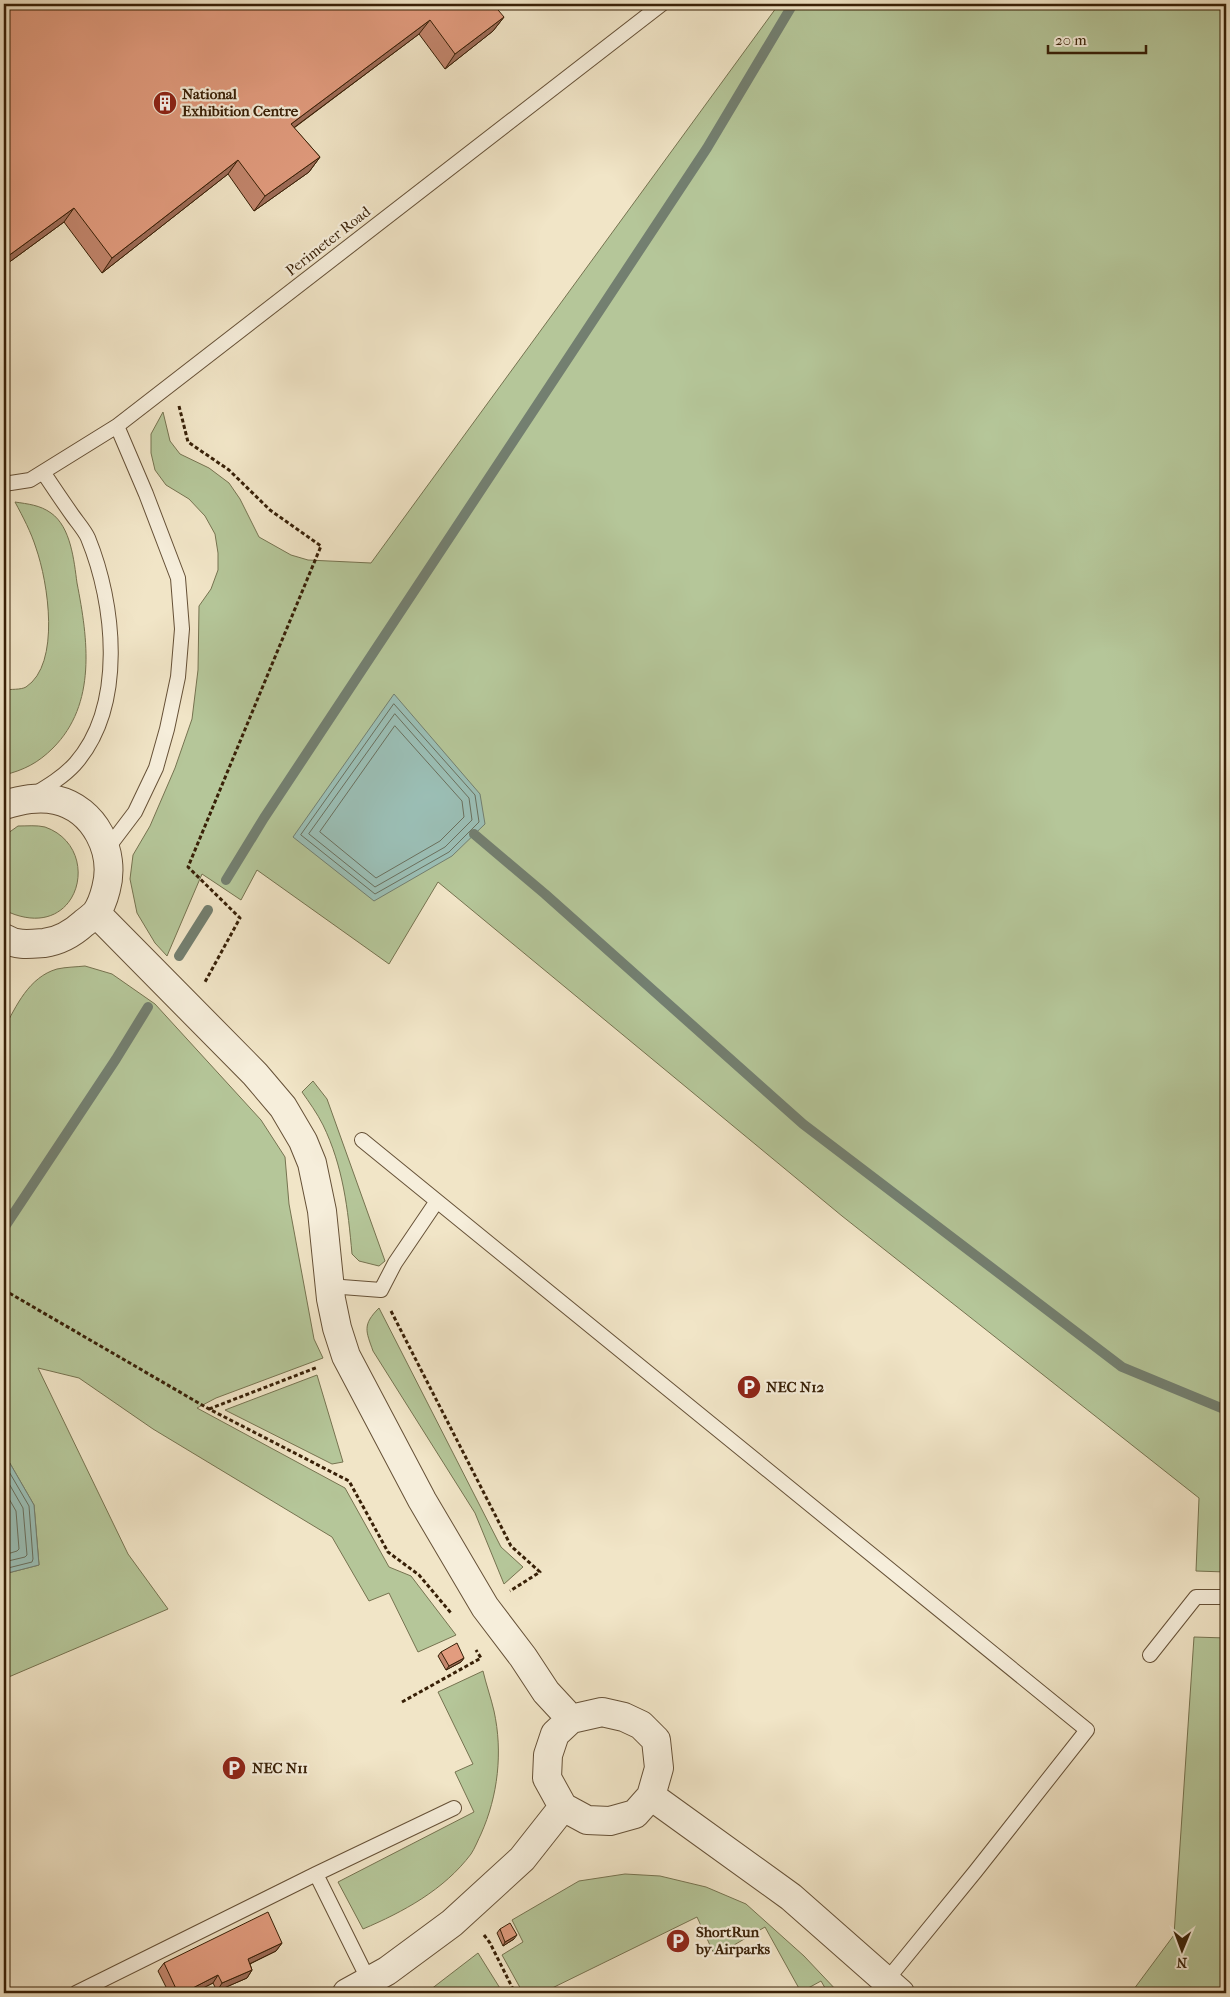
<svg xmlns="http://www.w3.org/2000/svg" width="1230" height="1997" font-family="'IM FELL French Canon',serif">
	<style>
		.green { fill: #b5c699; stroke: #767350 }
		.water { fill: #9bbfb6; stroke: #737f70 }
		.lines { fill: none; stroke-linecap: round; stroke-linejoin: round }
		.shore { stroke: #6a705e; stroke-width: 1 }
		.stream { stroke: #737f70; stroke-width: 10 }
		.lane-casing { stroke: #665137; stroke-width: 16 }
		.street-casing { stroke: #665137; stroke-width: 30 }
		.path { stroke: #382007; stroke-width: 3; stroke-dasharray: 4 2.5; stroke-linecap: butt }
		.lane { stroke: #f6eedb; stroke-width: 14 }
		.street { stroke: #f6eedb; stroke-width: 28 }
		.wall { fill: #c2866d; stroke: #382007 }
		.shaded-wall { fill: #9e6d59; stroke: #382007 }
		.building { fill: #e29c7f; stroke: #382007 }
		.labels { text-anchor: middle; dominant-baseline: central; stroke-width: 4.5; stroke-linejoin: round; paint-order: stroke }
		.poi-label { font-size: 15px; font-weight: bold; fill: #382007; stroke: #f6eedb; text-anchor: start }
		.street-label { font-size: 15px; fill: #382007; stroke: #f6eedb }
	</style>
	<rect width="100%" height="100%" fill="#f1e5c7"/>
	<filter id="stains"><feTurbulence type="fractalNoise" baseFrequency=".004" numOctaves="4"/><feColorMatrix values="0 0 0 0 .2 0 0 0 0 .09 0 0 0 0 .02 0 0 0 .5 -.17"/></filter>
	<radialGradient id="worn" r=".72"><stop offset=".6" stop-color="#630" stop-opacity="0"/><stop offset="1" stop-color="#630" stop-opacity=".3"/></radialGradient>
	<path class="green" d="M 779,4 L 1226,4 L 1226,1572 L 1196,1571 L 1199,1498 L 842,1216 L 438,882 L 389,964 L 257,870 L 241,900 L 202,874 L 167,956 L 155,943 L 137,913 L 130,879 L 133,855 L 150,826 L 175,768 L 192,719 L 198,670 L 199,606 L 211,589 L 218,570 L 218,553 L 215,534 L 205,516 L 189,499 L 166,485 L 155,470 L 151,453 L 151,434 L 163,412 L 170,441 L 180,454 L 209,468 L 229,483 L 240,499 L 259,537 L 291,555 L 308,560 L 371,563 Z
		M 15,502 C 28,504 40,505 51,513 C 71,527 74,561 77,583 C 88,639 97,704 53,748 C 38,763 24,770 4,775 L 4,690 C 10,689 21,690 26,687 C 61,664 48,582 36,548 C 31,532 23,517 15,502 Z
		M 18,826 C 27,826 37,825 45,827 C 105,848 79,947 4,910 L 4,836 Z
		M 85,966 L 112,974 L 155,1004 L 261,1120 L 285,1157 L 289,1204 L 314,1339 L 323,1358 L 216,1398 L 197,1408 L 345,1488 L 389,1567 L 411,1576 L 456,1635 L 418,1652 L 389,1593 L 369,1601 L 332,1537 L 153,1429 L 79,1378 L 38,1368 L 128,1554 L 168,1609 L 4,1679 L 4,1574 L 39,1565 L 34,1505 L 4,1453 L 4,1029 C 16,1006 29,977 57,969 C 66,967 76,967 85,966 Z
		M 313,1081 L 327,1099 L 385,1261 L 379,1266 L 359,1261 L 352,1254 C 348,1209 343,1166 323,1125 C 317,1113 309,1102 302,1092 Z
		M 379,1308 L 501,1547 L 523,1567 L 504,1584 L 475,1513 L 373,1351 C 366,1331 362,1325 379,1308 Z
		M 317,1375 L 343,1462 L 332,1464 L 225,1410 Z
		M 1194,1637 L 1226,1638 L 1226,1993 L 1131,1993 L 1174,1935 Z
		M 483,1671 C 486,1684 491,1698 494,1711 C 503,1752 498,1796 481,1834 C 478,1840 475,1848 471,1854 C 444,1890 403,1912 363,1929 L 338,1882 L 474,1812 L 455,1772 L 473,1764 L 438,1692 Z
		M 625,1874 L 660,1876 L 706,1887 L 746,1904 L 804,1956 L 839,1993 L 828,1993 L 821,1981 L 801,1992 L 765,1927 L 715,1956 L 697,1917 L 542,1993 L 523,1993 L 502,1955 L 523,1942 L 512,1920 L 579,1881 Z
		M 478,1953 L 503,1993 L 426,1993 Z"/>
	<path class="water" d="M 394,694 L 480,794 L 485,824 L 452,856 L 374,901 L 293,837 Z
		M 4,1453 L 34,1505 L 39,1565 L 4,1574 Z"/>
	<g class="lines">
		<path class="shore" d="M 394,704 L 475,795 L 479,822 L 449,852 L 375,894 L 301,835 Z
			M 395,714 L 469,798 L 472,820 L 445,847 L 375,887 L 309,834 Z
			M 395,726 L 462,801 L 464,817 L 440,841 L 376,878 L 320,832 Z
			M 4,1463 L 29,1506 L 33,1559 L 32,1562 L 4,1569
			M 4,1475 L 23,1508 L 27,1555 L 25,1557 L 4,1562
			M 4,1490 L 16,1511 L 19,1549 L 17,1551 L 4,1555"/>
		<path class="stream" d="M 474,834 L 545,894 L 803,1124 L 1122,1367 L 1226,1410
			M 226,880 L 264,818 L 707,148 L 793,4
			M 179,956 L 208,910
			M 4,1228 L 116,1059 L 148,1007"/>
		<g class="lane-casing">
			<path id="lane" d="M 4,484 L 30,480 L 117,426 L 662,4
				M 33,795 C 48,786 63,777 75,764 C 126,706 115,604 88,538 C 85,531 78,523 73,516 C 63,502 53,487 43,472
				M 107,849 L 135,812 L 156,768 L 167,729 L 178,677 L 182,629 L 178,578 L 146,494 L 117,426
				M 362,1140 L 1087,1730 L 975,1872 L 886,1981
				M 329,1286 L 381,1290 L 395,1263 L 437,1201
				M 1150,1655 L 1196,1597 L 1226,1597
				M 316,1874 L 369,1981
				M 76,1993 L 316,1874 L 454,1808"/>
		</g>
		<g class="street-casing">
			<path id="street" d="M 4,805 C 21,800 38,796 56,800 C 95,809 116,852 106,889 C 104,897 101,906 96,913 C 92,917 88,920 84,923 C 73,933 60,941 44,943 C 30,944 16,946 4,938
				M 96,913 L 255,1074 L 283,1107 L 303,1141 L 312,1163 L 322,1211 L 331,1299 L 337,1328 L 346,1356 L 422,1500 L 485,1607 L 523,1657 L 546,1692 L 571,1719
				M 602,1712 L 624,1717 L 641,1725 L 656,1740 L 659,1768 L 651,1796 L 635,1814 L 610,1821 L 587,1820 L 563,1807 L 547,1778 L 548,1755 L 555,1734 L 571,1719 Z
				M 651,1796 L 791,1897 L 900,1993
				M 347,1993 L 387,1971 L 452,1923 L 522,1859 L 563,1807"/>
		</g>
		<path class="path" d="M 179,406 L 188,442 L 229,470 L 270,510 L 321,546 L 188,867 L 240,918 L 205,982
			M 4,1290 L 209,1409 L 349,1481 L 388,1552 L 419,1575 L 451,1613
			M 391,1311 L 511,1546 L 540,1572 L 510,1591
			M 209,1409 L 318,1367
			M 402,1702 L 481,1658 L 476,1650
			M 484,1935 L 490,1943 L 515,1993"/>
		<use href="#lane" class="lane"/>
		<use href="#street" class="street"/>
	</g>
	<path class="wall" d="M 4,4 L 504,17 L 493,31 L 445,69 L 419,34 L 294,128 L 320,157 L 309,172 L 254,211 L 228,174 L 102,273 L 64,222 L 4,266 Z
		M 441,1652 L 464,1658 L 461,1662 L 446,1670 L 438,1656 Z
		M 500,1929 L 514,1939 L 503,1946 L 497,1933 Z
		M 282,1943 L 276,1951 L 250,1964 L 252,1970 L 247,1978 L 217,1991 L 213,1983 L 193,1993 L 169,1993 L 158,1971 L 164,1963 Z"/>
	<path class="shaded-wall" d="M 504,17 L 493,31 L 445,69 L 455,54 Z
		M 430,20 L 419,34 L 280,138 L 291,124 Z
		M 320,157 L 309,172 L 254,211 L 265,196 Z
		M 238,160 L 228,174 L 102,273 L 112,258 Z
		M 74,208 L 64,222 L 4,266 L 4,259 Z
		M 464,1658 L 461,1662 L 446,1670 L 449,1666 Z
		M 517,1935 L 514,1939 L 503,1946 L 505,1942 Z
		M 282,1943 L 276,1951 L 243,1967 L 248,1959 Z
		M 252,1970 L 247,1978 L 217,1991 L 222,1983 Z
		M 218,1975 L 213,1983 L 193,1993 L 183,1993 Z"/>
	<path class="building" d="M 4,4 L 493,4 L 504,17 L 455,54 L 430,20 L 291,124 L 320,157 L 265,196 L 238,160 L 112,258 L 74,208 L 4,259 Z
		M 457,1643 L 464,1658 L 449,1666 L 441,1652 Z
		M 268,1912 L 282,1943 L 248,1959 L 252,1970 L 222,1983 L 218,1975 L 183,1993 L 178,1993 L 164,1963 Z
		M 510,1923 L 517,1935 L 505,1942 L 500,1929 Z"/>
	<defs>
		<g id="building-disc" transform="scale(1.25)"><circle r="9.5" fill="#8f2418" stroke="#f6eedb"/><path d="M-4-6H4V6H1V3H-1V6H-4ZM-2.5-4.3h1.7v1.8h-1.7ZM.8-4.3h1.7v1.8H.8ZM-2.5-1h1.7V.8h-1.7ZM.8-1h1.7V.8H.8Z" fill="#fff"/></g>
		<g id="parking-disc" transform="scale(1.25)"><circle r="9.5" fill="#8f2418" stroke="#f6eedb"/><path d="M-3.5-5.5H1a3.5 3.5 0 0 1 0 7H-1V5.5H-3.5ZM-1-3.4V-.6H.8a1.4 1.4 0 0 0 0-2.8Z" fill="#fff"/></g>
	</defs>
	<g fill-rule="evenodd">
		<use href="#building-disc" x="165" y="103"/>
		<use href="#parking-disc" x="749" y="1387"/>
		<use href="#parking-disc" x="234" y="1768"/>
		<use href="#parking-disc" x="678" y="1941"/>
	</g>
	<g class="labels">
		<g class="poi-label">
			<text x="182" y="94">National<tspan x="182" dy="17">Exhibition Centre</tspan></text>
			<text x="766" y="1387">NEC N12</text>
			<text x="252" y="1768">NEC N11</text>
			<text x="696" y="1932">ShortRun<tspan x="696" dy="17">by Airparks</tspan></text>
		</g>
		<g class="street-label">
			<text transform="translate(328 241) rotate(-38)">Perimeter Road</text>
		</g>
	</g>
	<rect width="1230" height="1997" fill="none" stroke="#f1e5c7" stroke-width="20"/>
	<rect x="5" y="5" width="1220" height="1987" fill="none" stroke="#382007" stroke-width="2.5"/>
	<rect x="10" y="10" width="1210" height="1977" fill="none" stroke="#382007"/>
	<g transform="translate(1182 1950) rotate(181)" stroke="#f6eedb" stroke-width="4" paint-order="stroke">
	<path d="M0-4L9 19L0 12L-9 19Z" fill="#382007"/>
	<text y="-8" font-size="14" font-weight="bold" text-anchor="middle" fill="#382007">N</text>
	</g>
	<path d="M1048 45v8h98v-8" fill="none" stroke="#382007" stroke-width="2.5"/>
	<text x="1055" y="45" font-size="15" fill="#382007" stroke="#f6eedb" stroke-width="4" paint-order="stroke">20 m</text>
	<rect width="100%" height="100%" filter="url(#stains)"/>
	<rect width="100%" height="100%" fill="url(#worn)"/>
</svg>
